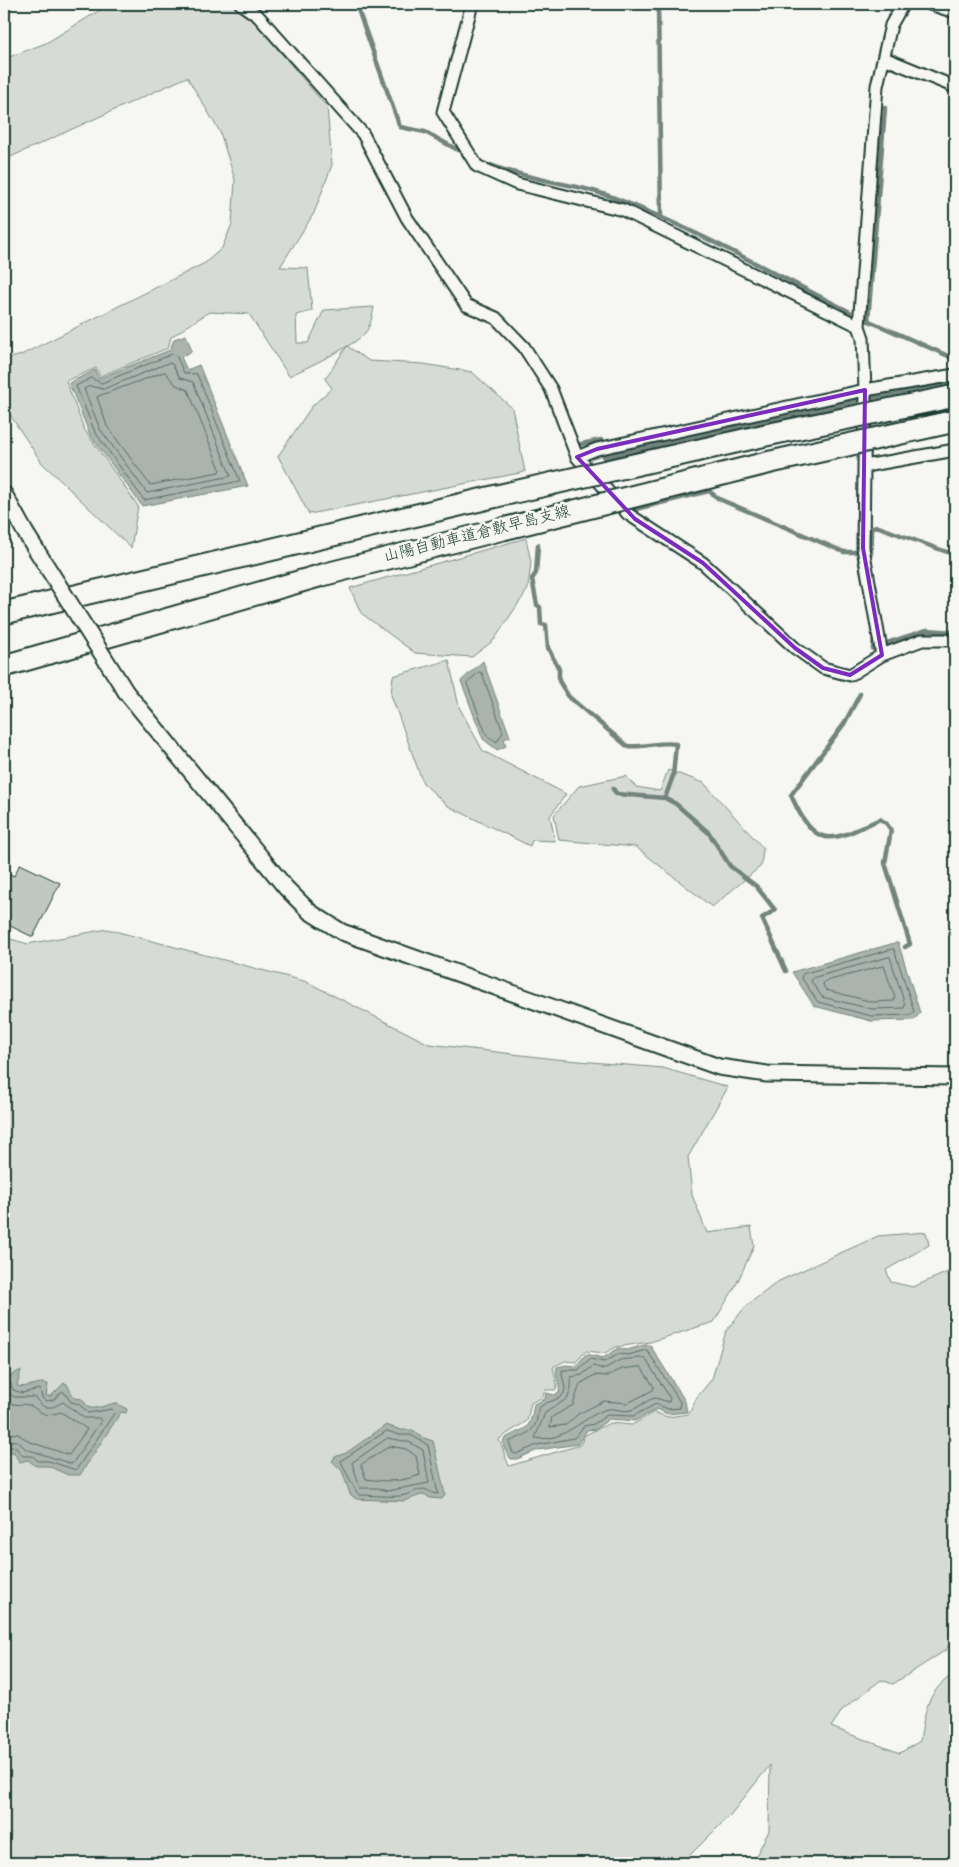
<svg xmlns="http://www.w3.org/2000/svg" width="959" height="1867" font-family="Dekko,'Klee One',sans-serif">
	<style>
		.green { fill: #d6dbd6; stroke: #7a8c85 }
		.water { fill: #aab3ae; stroke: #72847d }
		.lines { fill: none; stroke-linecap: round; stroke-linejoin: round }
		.shore { stroke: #576c65; stroke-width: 1 }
		.stream { stroke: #72847d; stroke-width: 4.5 }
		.building { fill: #c1c8c3; stroke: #1f3d34 }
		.minor-casing { stroke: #1f3d34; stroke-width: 15 }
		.tertiary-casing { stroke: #1f3d34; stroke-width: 19 }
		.motorway-casing { stroke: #1f3d34; stroke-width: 25 }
		.minor { stroke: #f6f6f2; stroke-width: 11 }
		.tertiary { stroke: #f6f6f2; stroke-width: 15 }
		.motorway { stroke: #f6f6f2; stroke-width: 21 }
		.tertiary-bridge-casing { stroke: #1f3d34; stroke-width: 19; stroke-linecap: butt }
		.motorway-bridge-casing { stroke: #1f3d34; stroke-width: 25; stroke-linecap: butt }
		.tertiary-bridge { stroke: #f6f6f2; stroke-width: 15 }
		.motorway-bridge { stroke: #f6f6f2; stroke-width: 21 }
		.marked { fill: none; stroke: #7b2cbf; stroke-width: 4; stroke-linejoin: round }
		.labels { text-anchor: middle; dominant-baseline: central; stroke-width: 5; stroke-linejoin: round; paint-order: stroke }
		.street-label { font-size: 16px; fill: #1f3d34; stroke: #f6f6f2 }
	</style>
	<rect width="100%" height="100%" fill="#f6f6f2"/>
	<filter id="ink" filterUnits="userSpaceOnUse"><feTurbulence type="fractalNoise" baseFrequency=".02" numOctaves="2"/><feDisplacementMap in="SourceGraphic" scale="10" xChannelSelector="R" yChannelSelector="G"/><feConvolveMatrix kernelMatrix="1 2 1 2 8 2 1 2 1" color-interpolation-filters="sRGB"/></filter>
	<g filter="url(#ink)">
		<path class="green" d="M 110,4 L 230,4 L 253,20 L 327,107 L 332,165 L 314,213 L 280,267 L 308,268 L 312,311 L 296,315 L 297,343 L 308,343 L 324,310 L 374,307 C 372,316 371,326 365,333 C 356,345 304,369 289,376 L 249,314 L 209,312 L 171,337 L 168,348 L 100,376 L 96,368 L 66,381 L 84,429 L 138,506 L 131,548 L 42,463 L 4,406 L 4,360 L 21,355 L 205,263 L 222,248 L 232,224 L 235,180 L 220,132 L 187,77 L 4,160 L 4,59 L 46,43 Z
			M 347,346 L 369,361 L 424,364 L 472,372 L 512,408 L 525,472 L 309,514 L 278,456 L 312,406 L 332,388 L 325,379 Z
			M 526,538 L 531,562 L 528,589 L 494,640 L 472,657 L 415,653 L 361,613 L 350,588 Z
			M 449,660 L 459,707 L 483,751 L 566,794 L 550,816 L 555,841 L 532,840 L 530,846 L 448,806 L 423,783 L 391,695 L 393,676 Z
			M 668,770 L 704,783 L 763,848 L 761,866 L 712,907 L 636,847 L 559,840 L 554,815 L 579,786 L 626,776 L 636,787 L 660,791 Z
			M 107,929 L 307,982 L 429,1044 L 555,1059 L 663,1068 L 728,1087 L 688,1157 L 692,1195 L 707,1233 L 751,1227 L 754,1246 L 736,1285 L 714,1322 L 650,1342 L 616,1347 L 605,1353 L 586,1351 L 576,1362 L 565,1361 L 553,1367 L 557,1385 L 556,1390 L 545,1390 L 543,1397 L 531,1403 L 527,1421 L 499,1439 L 509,1466 L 580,1445 L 585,1435 L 610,1423 L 632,1425 L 654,1412 L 667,1417 L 689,1414 L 697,1397 L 712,1379 L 726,1331 L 746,1306 L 779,1281 L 878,1236 L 926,1232 L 929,1245 L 886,1270 L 891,1282 L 913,1287 L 955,1269 L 955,1636 L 946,1650 L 893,1684 L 881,1680 L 843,1709 L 831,1727 L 900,1753 L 920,1741 C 925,1710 927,1691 955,1673 L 955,1863 L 752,1863 L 769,1831 L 770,1765 L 731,1814 L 682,1863 L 4,1863 L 4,937 L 28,944 Z"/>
		<path class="water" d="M 186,335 L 192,351 L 181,357 L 187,370 L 199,365 L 248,486 L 142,506 L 90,435 L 69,383 L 95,370 L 99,378 L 170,350 L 174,339 Z
			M 483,661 L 510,737 L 504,739 L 506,746 L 497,750 L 483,739 L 461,681 Z
			M 898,942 L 920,1013 L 914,1020 L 871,1021 L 814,1006 L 792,972 Z
			M 644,1345 L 650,1345 L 685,1401 L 687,1412 L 667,1414 L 657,1409 L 635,1421 L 609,1419 L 596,1429 L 587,1430 L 578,1444 L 538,1450 L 517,1459 L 511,1459 C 507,1454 501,1446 504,1439 C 527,1425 529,1434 534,1404 L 545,1399 L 546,1393 L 555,1395 L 559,1393 C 561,1384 554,1375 557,1367 L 566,1365 L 576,1366 L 586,1354 L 603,1358 L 618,1348 L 627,1350 Z
			M 21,1370 L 17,1386 C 28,1389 39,1380 48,1384 L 46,1396 L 51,1396 L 64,1383 L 67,1384 L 74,1398 L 82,1399 L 89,1408 C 97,1409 107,1405 115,1403 L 127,1409 L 126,1413 L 121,1412 L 80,1475 L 68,1475 L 48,1466 L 36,1466 L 28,1460 L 19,1462 L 14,1452 L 4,1453 L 4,1379 Z
			M 386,1425 L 401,1430 L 413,1430 L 421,1437 L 433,1441 L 445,1495 L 442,1499 L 430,1498 L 424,1494 L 404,1501 L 356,1499 L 350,1494 L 342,1471 L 332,1461 L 335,1457 L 346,1453 Z"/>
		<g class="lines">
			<path class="shore" d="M 173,354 L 176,355 L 184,373 L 197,374 L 240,481 L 144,500 L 95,432 L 76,386 L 91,378 L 101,383 Z
				M 169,363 L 172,364 L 180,378 L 193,382 L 231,476 L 147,493 L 100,429 L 84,389 L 90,386 L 103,389 Z
				M 165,372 L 176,385 L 188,390 L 220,469 L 219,472 L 150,485 L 107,426 L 97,397 Z
				M 479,672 L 482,673 L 503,732 L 497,742 L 487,736 L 467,684 Z
				M 894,949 L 914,1011 L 911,1015 L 871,1016 L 818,1002 L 801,977 L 803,974 Z
				M 890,957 L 905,1005 L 904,1008 L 872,1009 L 822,997 L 811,981 L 813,978 Z
				M 884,966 L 895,998 L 894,1001 L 873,1002 L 826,990 L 823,985 L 824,982 Z
				M 647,1350 L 680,1402 L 680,1408 L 668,1409 L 656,1404 L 633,1416 L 607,1415 L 594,1424 L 584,1426 L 574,1438 L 537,1445 L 516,1454 L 513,1453 L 509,1442 C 518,1437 530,1435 535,1425 C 538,1420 537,1414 538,1410 C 543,1400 560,1402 564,1393 C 567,1385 561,1378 562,1370 L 578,1370 L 590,1359 L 604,1362 L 619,1354 L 628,1355 Z
				M 645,1358 L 670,1398 L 669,1402 L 655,1398 C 646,1400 639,1408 631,1410 C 622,1413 613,1406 604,1410 C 581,1419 562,1443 535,1438 L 545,1413 L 568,1398 L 571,1388 L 571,1377 L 582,1375 L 593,1366 L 604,1369 L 620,1360 Z
				M 641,1367 L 654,1387 L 653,1390 L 628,1403 L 604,1401 L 578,1414 L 566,1425 L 550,1427 L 552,1417 L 573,1405 L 580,1384 L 595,1375 L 607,1376 L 622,1369 Z
				M 4,1382 L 10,1382 L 13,1390 L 22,1393 L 40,1389 L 42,1398 L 46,1401 L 53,1400 L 63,1391 L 71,1402 L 79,1404 L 88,1413 L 112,1409 L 115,1412 L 76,1470 L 49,1461 L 38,1461 L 33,1456 L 23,1456 L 15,1447 L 4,1447
				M 4,1389 L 14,1397 L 34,1397 L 44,1407 L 53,1407 L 63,1402 L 84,1418 L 99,1418 L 101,1421 L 72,1464 L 26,1449 L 17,1441 L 4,1440
				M 4,1400 C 15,1408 25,1402 31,1406 C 45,1414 43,1417 61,1412 L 87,1429 L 69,1455 L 30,1442 L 18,1434 L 4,1433
				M 387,1431 L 400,1435 L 411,1435 L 428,1445 L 438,1494 C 432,1494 429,1490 424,1489 C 417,1489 411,1494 405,1495 C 394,1498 372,1495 359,1495 C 356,1492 342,1465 341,1461 Z
				M 388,1438 L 409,1442 L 423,1450 L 429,1483 L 387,1491 L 377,1488 L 360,1488 L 352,1463 Z
				M 390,1446 L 406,1449 L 416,1456 L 420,1475 C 400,1482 387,1482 366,1479 L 361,1465 Z"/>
			<path class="stream" d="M 356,4 L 400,127 L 425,132 L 458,150
				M 658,4 L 661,217
				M 491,165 C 533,182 579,183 620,200 C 699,231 774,274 850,312
				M 867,320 L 955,359
				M 868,321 L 885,108
				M 868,399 L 955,381
				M 581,444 L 601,440
				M 604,457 L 858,401
				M 632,510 L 709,491 L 719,499 L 844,552 L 859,552
				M 538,545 L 536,573 L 532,579 L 537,605 L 540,607 L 541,624 L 546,625 L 548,648 L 559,669 L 559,681 L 569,697 L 627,746 C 644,748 660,741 676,744 L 673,776 L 665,798
				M 858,552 L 864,583
				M 867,553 L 871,553 L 871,529 L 876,526 L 955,555
				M 874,637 L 873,649 L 875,648
				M 887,643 L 927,630 L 955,632
				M 860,694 L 844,724 L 791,795 C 816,852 831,842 880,819 L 886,823 L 891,830 L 885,863 L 910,944 L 905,947
				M 613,789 L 617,794 L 665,798 L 676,804 L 709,833 L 730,866 L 756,886 L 775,910 L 762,918 L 786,971"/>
		</g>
		<path class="building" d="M 20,864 L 60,883 L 33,937 L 4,923 L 4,871 L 14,876 Z"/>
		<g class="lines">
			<g class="minor-casing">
				<path id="minor" d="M 241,4 L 258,16 L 363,134 L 407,218 L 466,305 L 496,318 L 524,347 L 551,389 L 577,457 L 628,514 L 703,563 L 795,648 L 823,668 L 850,675 L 882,655 L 922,640 L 955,640
					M 472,4 L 443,112 L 477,166 L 517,184 L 623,210 L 859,326
					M 930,4 L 955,12
					M 884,58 L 955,87
					M 577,457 L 597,449 L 865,390 L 955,375
					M 865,466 L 955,450
					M 882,655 L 863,548 L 865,390 L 863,338 L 859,326 L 877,86 L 891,25 L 903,4"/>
			</g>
			<g class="tertiary-casing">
				<path id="tertiary" d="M 4,494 L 25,532
					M 126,692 L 286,888 L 310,912 L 342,932 L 719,1067 L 767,1074 L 955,1077"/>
			</g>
			<g class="motorway-casing">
				<path id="motorway" d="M 4,613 L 497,496
					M 4,666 L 326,574 L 503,529"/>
			</g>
			<use href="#minor" class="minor"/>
			<use href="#tertiary" class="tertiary"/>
			<use href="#motorway" class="motorway"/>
			<g class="tertiary-bridge-casing">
				<path id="tertiary-bridge" d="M 25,532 L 126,692"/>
			</g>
			<g class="motorway-bridge-casing">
				<path id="motorway-bridge" d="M 497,496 L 766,435 L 955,396
					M 503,529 L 771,462 L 955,421"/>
			</g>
			<use href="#tertiary-bridge" class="tertiary-bridge"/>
			<use href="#motorway-bridge" class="motorway-bridge"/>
		</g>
	</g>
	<path class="marked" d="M 865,390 L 863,548 L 882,655 L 850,675 L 823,668 L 795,648 L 703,563 L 635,519 L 577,457 L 597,449 Z"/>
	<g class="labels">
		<g class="street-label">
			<text transform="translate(477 535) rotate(-14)">山陽自動車道倉敷早島支線</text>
		</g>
	</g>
	<rect width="959" height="1867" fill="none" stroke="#f6f6f2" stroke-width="20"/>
	<rect x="10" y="10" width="939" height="1847" fill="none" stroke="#1f3d34" stroke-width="2" filter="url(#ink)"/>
</svg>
